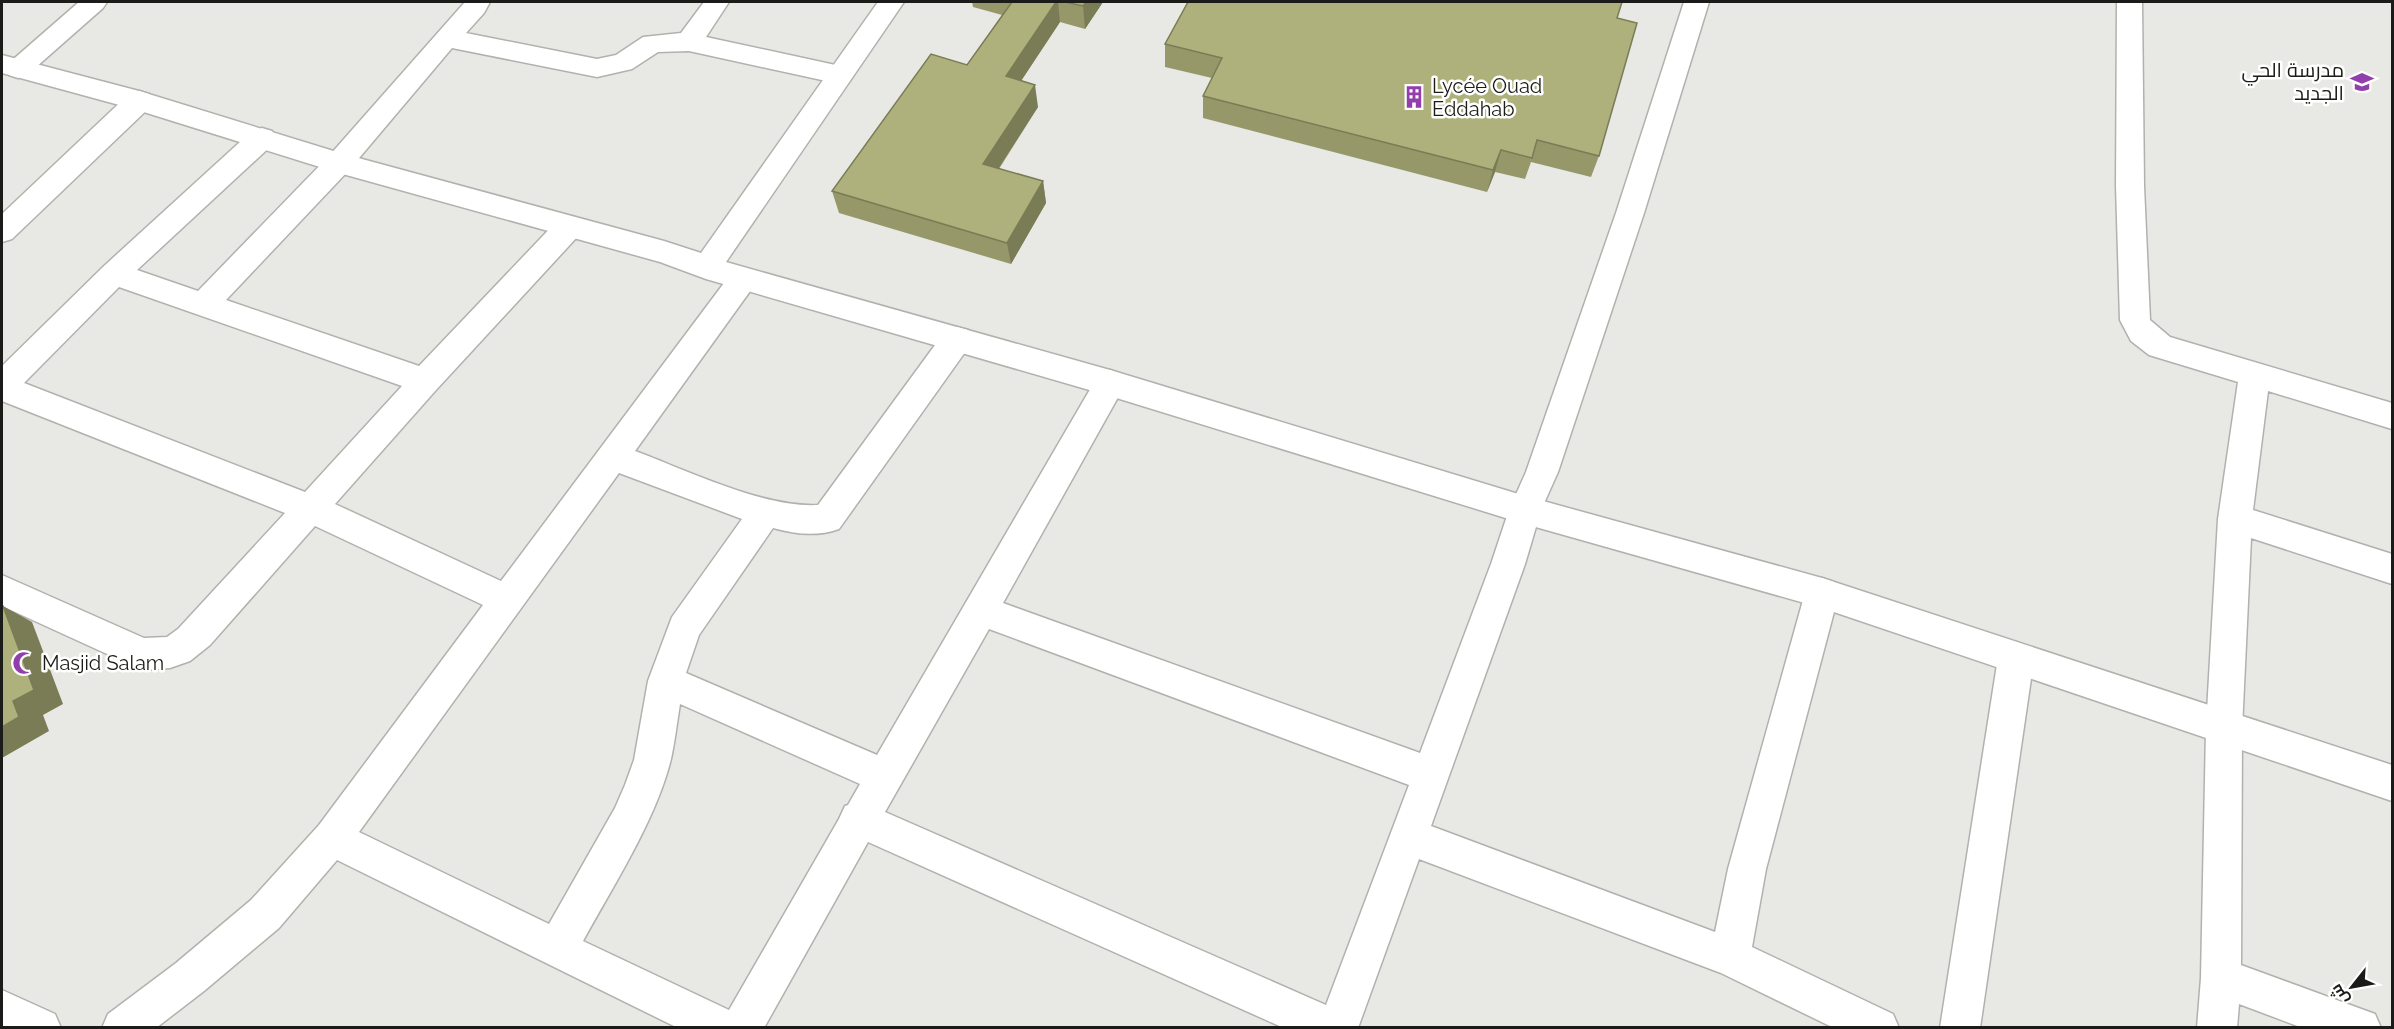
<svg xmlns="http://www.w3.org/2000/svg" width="2394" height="1029" font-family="Raleway,Cairo,sans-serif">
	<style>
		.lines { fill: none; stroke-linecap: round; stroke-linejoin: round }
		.street-casing { stroke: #b1b2ae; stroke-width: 3 }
		.secondary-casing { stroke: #b1b2ae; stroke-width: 3 }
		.street { fill: #fff; fill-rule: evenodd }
		.secondary { fill: #fff; fill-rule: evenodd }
		.wall { fill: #96986a }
		.shaded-wall { fill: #7a7c56 }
		.building { fill: #aeb17b; stroke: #7a7c56; stroke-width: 1.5 }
		.labels { text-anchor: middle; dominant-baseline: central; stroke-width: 5; stroke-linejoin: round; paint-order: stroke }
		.poi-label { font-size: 20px; fill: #1b1b1a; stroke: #fffffe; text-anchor: start }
	</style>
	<rect width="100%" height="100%" fill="#e8e9e5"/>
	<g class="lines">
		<g class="street-casing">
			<path id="street" d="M 79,2 L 107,2 L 103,8 L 27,75 L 18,78 L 9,75 L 5,69 L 9,63 Z
				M 465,2 L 490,2 L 484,13 L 466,33 L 597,59 L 616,55 L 643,37 L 681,33 L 704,2 L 729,2 L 706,37 L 840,66 L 849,68 L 853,75 L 849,82 L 840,84 L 689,51 L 658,52 L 632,69 L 597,77 L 452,48 L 349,170 L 226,300 L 419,366 L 559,219 L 569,216 L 579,219 L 583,227 L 579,235 L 436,390 L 335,504 L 501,581 L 733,271 L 743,268 L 753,271 L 758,279 L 753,287 L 635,451 C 686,470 764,508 818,505 L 946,330 L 957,327 L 968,330 L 972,339 L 968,348 L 839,529 C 817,537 795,534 773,528 L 699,635 L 686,673 L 877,755 L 1099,374 L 1110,370 L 1121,374 L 1126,383 L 1003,603 L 1420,753 L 1491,564 L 1509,510 L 1526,472 L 1616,213 L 1684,2 L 1709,2 L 1644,213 L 1558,472 L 1541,510 L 1525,564 L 1431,826 L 1715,932 L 1728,869 L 1805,593 L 1810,582 L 1822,578 L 1834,582 L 1839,593 L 1766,869 L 1752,947 L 1893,1014 L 1899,1028 L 1834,1028 L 1721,973 L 1419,859 L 1358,1028 L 1284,1028 L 868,842 L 764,1028 L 678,1028 L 337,860 L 279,928 L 204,991 L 156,1028 L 102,1028 L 108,1014 L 176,963 L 251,900 L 319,825 L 483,605 L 315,526 L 210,645 L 190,661 L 170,668 L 142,670 L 2,606 L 2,575 L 144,638 L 167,637 L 178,629 L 285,513 L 2,401 L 2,366 L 104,266 L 252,131 L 262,128 L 272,131 L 276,138 L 272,145 L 137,270 L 198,291 L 329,156 ZM 119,287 L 402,386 L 305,492 L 24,383 ZM 619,473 L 742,519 L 672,617 L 648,681 L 634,760 L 625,785 L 615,808 L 549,924 L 359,832 ZM 989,629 L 1409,785 L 1326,1005 L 885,812 ZM 680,704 L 860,784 L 848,805 L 845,806 L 839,819 L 729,1010 L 583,941 C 613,886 656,820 671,759 C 675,741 677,722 680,704 Z
				M 2117,2 L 2142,2 L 2144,186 L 2150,320 L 2170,337 L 2392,403 L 2392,429 L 2268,391 L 2253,510 L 2392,554 L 2392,584 L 2251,538 L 2242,729 L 2241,965 L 2375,1014 L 2381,1028 L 2303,1028 L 2239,1004 L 2237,1028 L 2197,1028 L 2201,978 L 2206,729 L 2218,519 L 2238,382 L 2149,355 L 2131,341 L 2120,320 L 2116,186 Z
				M 139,91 L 149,94 L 152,101 L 149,108 L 12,239 L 2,242 L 2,214 L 129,94 Z
				M 2016,642 L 2028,647 L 2034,658 L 1980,1028 L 1940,1028 L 1998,658 L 2004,647 Z
				M 2,990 L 55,1014 L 61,1028 L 2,1028 Z"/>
		</g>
		<g class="secondary-casing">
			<path id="secondary" d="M 878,2 L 904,2 L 726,262 L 1110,370 L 1525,496 L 1822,578 L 2392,765 L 2392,801 L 1822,608 L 1525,524 L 1110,396 L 706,279 L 660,262 L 339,173 L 134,109 L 2,73 L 2,55 L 139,91 L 340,153 L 664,241 L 701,253 Z"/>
		</g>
		<use href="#street" class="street"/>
		<use href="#secondary" class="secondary"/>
	</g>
	<path class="wall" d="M 972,2 L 1103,2 L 1085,29 L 1060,22 L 1021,81 L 1038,107 L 999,169 L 1043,181 L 1046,203 L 1011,264 L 839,213 L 832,191 L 967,65 L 1002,15 L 973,7 Z
		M 1617,18 L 1599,156 L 1591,177 L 1531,162 L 1525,179 L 1495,172 L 1487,192 L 1203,118 L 1203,96 L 1212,78 L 1165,67 L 1165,44 Z"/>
	<path class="shaded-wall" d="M 1056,2 L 1058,2 L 1060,22 L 1009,99 L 1006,76 Z
		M 1086,2 L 1103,2 L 1085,29 L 1083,6 Z
		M 1035,85 L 1038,107 L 987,186 L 983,164 Z
		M 1501,150 L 1495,172 L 1487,192 L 1493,170 Z
		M 1043,181 L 1046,203 L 1011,264 L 1007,243 Z
		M 3,606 L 32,622 L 63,704 L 43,715 L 49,731 L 2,758 L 2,727 L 13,701 Z"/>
	<path class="building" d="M 1012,2 L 1056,2 L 1006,76 L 1035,85 L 983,164 L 1043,181 L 1007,243 L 832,191 L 931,54 L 967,65 Z
		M 1065,2 L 1086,2 L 1083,6 Z
		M 1188,2 L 1622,2 L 1617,18 L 1637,23 L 1599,156 L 1537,140 L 1532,158 L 1501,150 L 1493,170 L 1203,96 L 1222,58 L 1165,44 Z
		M 3,606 L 34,690 L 13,701 L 19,717 L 2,727 L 2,606 Z"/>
	<defs>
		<g id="school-bare" transform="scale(1.8)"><path d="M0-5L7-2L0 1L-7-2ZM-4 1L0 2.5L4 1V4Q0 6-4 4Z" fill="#923fad" stroke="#fffffe" stroke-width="2.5" paint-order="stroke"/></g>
		<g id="building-bare" transform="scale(1.8)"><path d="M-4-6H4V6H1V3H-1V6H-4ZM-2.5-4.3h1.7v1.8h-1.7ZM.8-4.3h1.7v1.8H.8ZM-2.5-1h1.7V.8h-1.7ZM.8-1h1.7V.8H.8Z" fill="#923fad" stroke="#fffffe" stroke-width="2.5" paint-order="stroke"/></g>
		<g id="mosque-bare" transform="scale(1.8)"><path d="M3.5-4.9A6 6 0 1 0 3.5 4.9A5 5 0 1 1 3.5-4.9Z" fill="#923fad" stroke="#fffffe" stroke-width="2.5" paint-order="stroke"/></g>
	</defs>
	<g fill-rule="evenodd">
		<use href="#school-bare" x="2362" y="82"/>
		<use href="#building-bare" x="1414" y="97"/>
		<use href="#mosque-bare" x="24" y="663"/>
	</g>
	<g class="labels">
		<g class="poi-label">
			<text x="2344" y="70" text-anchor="end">مدرسة الحي<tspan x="2344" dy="23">الجديد</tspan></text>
			<text x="1432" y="86">Lycée Ouad<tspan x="1432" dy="23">Eddahab</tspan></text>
			<text x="42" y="663">Masjid Salam</text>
		</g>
	</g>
	<rect width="2394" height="1029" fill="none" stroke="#1b1b1a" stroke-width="6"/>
	<g transform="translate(2352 987) rotate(239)" stroke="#fffffe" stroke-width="4.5" paint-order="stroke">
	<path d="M0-4.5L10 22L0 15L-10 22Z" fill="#1b1b1a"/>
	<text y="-9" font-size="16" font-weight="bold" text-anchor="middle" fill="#1b1b1a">ش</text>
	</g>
</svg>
